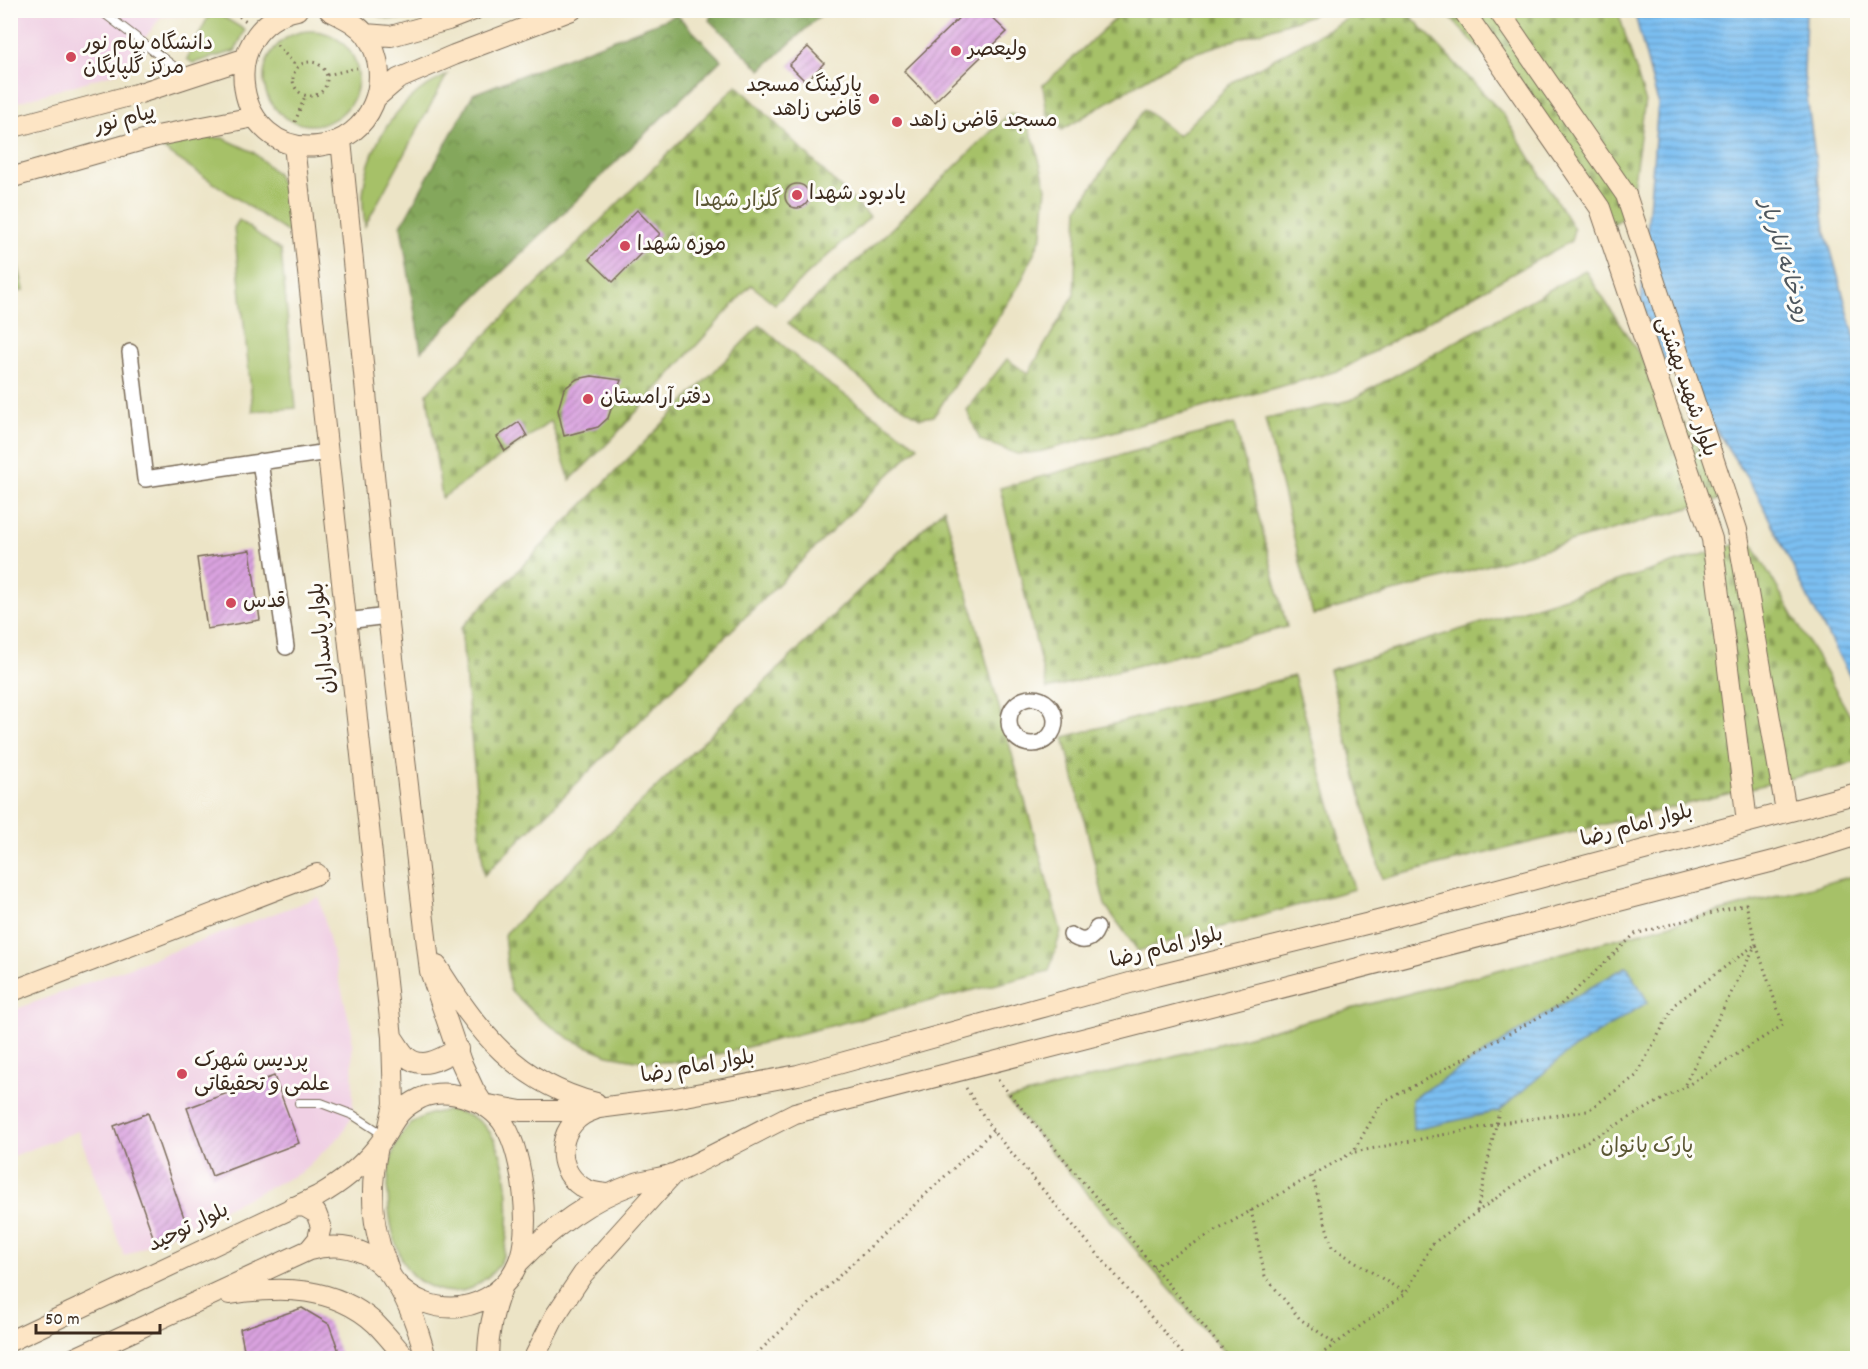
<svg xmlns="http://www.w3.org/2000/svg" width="1868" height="1369" font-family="Dekko,'Playpen Sans Arabic',sans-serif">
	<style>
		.built { fill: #f0d0e4 }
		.green { fill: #a6c167; stroke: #707642; stroke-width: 1.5 }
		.forest { fill: url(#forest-crowns); stroke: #60683d; stroke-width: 1.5 }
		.cemetery { fill: url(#cemetery-stones); stroke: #707642; stroke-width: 1.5 }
		.water { fill: url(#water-rules); stroke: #5c7488; stroke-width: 1.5 }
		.building { fill: url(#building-hatch) }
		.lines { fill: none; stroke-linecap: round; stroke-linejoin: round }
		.lane-casing { stroke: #796b59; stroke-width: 10 }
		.street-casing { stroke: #796b59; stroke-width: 18 }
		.secondary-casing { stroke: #796b59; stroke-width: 22 }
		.path { stroke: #796b59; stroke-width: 3; stroke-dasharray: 1.5 4.5; stroke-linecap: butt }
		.lane { stroke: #fff; stroke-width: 8 }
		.street { stroke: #fff; stroke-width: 15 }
		.secondary { stroke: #fde5c5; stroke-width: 20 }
		.poi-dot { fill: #d1495b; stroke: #fdfcf7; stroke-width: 2 }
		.labels { text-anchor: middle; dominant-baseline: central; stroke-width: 6; stroke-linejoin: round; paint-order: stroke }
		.poi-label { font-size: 21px; fill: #3b2a1e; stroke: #fdfcf7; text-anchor: start }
		.street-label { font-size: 21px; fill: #3b2a1e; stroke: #fdfcf7 }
		.park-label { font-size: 21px; fill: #5b5734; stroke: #fdfcf7 }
		.water-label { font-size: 22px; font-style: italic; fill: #4e575e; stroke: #fdfcf7 }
	</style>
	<defs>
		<pattern id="forest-crowns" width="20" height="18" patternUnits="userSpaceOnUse" patternTransform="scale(1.5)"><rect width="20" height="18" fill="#84a75c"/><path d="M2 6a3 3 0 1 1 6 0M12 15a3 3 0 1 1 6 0" fill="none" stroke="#6d884b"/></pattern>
		<pattern id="cemetery-stones" width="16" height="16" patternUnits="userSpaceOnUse" patternTransform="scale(1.5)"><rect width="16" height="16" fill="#a6c167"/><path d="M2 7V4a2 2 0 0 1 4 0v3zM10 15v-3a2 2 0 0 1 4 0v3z" fill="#889d54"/></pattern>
		<pattern id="water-rules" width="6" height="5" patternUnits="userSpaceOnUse" patternTransform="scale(1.5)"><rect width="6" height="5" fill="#7cbff2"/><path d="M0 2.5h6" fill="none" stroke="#679bc3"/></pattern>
		<pattern id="building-hatch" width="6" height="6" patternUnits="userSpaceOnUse" patternTransform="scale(1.5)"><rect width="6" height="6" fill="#daa3e0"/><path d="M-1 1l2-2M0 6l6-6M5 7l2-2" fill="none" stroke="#b285b5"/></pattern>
	</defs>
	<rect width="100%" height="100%" fill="#fdfcf7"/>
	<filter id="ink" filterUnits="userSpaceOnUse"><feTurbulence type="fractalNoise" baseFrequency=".0167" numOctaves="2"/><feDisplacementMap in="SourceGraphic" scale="12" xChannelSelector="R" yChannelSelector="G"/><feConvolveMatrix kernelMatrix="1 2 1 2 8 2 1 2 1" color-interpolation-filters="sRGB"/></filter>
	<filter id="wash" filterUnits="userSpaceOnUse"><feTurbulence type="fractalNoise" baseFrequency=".008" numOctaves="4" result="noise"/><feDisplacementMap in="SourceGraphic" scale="24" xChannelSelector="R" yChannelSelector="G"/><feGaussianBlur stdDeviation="1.35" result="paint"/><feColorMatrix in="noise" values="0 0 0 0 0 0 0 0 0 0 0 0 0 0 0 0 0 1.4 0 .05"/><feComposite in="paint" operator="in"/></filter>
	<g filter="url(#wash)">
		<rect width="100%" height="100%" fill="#ece4c6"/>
		<path class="built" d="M 11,11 L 205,11 L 202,16 L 161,17 L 119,72 L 11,104 Z
			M 319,897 L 352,1032 L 353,1115 L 340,1136 L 300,1173 L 124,1256 L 78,1131 L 11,1157 L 11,1011 Z"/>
		<path class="green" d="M 211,11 L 219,11 L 220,15 L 245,30 L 235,51 L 193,63 L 187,59 Z
			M 369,11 L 435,11 C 413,20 389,24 369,11 Z
			M264 78a47 47 0 1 1 94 0a47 47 0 1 1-94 0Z
			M 447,75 L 365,226 C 364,215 362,204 363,194 C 367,153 387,117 419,91 C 427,85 438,80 447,75 Z
			M 191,137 L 223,138 L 253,152 L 277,174 L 290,204 L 293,236 L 160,147 Z
			M 239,220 L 281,251 L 296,408 L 253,411 L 234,228 Z
			M 11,237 L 24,290 L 11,294 L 10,294 Z
			M 1857,875 L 1857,1358 L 1229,1358 L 1007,1100 Z
			M 452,1110 C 459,1113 467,1114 474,1118 C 511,1138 513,1217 504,1253 C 500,1269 487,1278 475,1286 C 465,1292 450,1293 439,1290 C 427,1286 413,1279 406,1267 C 386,1235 377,1152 410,1125 C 423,1114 436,1112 452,1110 Z"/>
		<path class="forest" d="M 713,11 L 713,10 L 825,11 L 761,70 L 709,20 Z
			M 677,15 L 721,60 L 421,351 L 401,226 L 473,94 Z"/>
		<path class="cemetery" d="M 1125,10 L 1319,10 L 1319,11 L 1312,15 L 1182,57 L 1062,130 L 1047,114 L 1043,85 Z
			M 1361,11 L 1406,11 L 1503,114 L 1574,229 L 1571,241 L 1341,370 L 1039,452 L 1017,454 L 980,440 L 967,410 L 1007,359 L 1028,374 L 1074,295 L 1078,208 L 1144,109 L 1178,136 L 1232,82 Z
			M 1444,11 L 1618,11 L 1645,100 L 1630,210 L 1608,230 L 1523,96 Z
			M 737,85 L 870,217 L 775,304 L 751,285 L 610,441 L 570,480 L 551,421 L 442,498 L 427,393 Z
			M 1010,113 L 1024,118 L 1035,143 L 1046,187 L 1042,235 L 1020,284 L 934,416 L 920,418 L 876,391 L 788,323 L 888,232 Z
			M 1585,270 L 1731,496 L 1313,615 L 1265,419 L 1351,400 Z
			M 760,325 L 815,374 L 918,446 L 484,875 L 461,628 Z
			M 1235,424 L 1287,627 L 1047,689 L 1000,488 Z
			M 944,508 L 1061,931 L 1049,971 L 687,1062 L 647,1062 L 608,1055 L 572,1040 L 539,1018 L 510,990 L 504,935 Z
			M 1750,540 L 1857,728 L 1857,762 L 1382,879 L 1329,670 Z
			M 1294,676 L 1354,889 L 1138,951 L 1105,905 L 1064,737 Z"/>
		<path class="water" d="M 1634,11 L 1806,11 L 1804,75 L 1825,229 L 1857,345 L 1857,690 L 1812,606 L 1756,492 L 1695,397 L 1667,367 L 1641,304 L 1658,103 Z
			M 1627,966 L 1648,1002 L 1567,1053 L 1499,1111 L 1413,1130 L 1412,1099 L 1559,1006 Z"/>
		<g id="blocks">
			<path class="building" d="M 967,10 L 984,10 L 1007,32 L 934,102 L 904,71 Z
				M 808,47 L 824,63 L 806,82 L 789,65 Z
				M785 196a12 12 0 1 1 24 0a12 12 0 1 1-24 0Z
				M 637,210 L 660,234 L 613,282 L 589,259 Z
				M 592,376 L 621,380 L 608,418 L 598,427 L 564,436 L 558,410 L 564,389 L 577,379 Z
				M 519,422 L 527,436 L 505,451 L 497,437 Z
				M 250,550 L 260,620 L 207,629 L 197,558 Z
				M 274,1076 L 299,1143 L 212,1176 L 187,1108 Z
				M 148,1113 L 187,1226 L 155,1242 L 114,1126 Z
				M 302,1308 L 329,1324 L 341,1357 L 246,1359 L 240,1329 Z"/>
		</g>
	</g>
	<g filter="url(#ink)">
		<use href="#blocks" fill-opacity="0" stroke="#796b59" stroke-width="1.5"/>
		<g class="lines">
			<g class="lane-casing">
				<path id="lane" d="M 100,10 L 185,75
					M 299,1103 L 321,1103 L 353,1115 L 384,1135"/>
			</g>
			<g class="street-casing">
				<path id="street" d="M 130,352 L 145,479 L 328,452
					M 260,461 L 286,647
					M 346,621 L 388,616
					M1009 721a23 23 0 1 1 46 0a23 23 0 1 1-46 0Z
					M 1071,935 C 1082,944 1092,941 1097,928"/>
			</g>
			<g class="secondary-casing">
				<path id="secondary" d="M 297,10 C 213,28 234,156 318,146 C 371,140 396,78 366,35 C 357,23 342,17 329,10
					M 1463,10 L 1600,208 L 1712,539 L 1747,822
					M 1498,10 L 1626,195 L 1737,530 L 1786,811
					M 365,34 L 391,36 L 448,20 L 474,10
					M 377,97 L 398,79 L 454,55 L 572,10
					M 10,128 L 140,93 L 244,59
					M 341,140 L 388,616 L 430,971 L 461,1062 L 474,1090 L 483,1104 L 521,1111 L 560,1111 L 599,1108 L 675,1098 L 798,1075 L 1155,976 L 1378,921 L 1858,793
					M 294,145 L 392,1037 L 394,1104 L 389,1126
					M 10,178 L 157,136 L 254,117
					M 437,966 C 478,1032 517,1083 596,1103
					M 10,992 L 317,874
					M 392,1037 C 397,1043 401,1052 407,1057 C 423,1071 443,1057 458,1049
					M 594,1110 C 559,1120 551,1167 582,1187 C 590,1193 599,1193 609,1194
					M 292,1207 L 304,1206 L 316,1213 L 321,1226 L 318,1239 L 309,1250
					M 519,1262 C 553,1227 589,1200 636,1183 C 649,1179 663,1178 676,1173 C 716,1154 755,1133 795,1113 L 1774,861 L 1858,835
					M 229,1294 C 282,1286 334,1286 375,1323 C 386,1334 396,1347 406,1358
					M 10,1341 L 318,1196 C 341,1183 360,1168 377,1147 C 394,1126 392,1112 421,1098 C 449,1086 490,1101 505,1126 C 523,1154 532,1232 518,1263 C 508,1287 486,1303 460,1307 C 435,1310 412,1300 395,1282 C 390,1277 388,1268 386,1262 C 370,1224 370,1186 378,1146
					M 75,1358 L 309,1250 C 384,1230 410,1299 426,1358
					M 488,1358 C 488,1333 492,1312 502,1288
					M 534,1358 L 555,1316 L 583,1274 L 673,1174"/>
			</g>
			<path class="path" d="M 229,10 L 248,22
				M 277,45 L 297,67
				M293 79a17 17 0 1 1 34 0a17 17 0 1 1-34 0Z
				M 327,75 L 357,68
				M 295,122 L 305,96
				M 998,1080 L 1230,1358
				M 966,1088 L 993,1131 L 1186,1358
				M 1355,1152 L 1508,1122 L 1587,1111 L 1636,1076 L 1675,1004 L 1756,944 L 1783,1025 L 1685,1087
				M 1312,1176 L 1332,1247 L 1405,1293
				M 1251,1210 L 1265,1276 L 1300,1319 L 1336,1344
				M 1477,1211 L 1499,1111
				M 1153,1267 L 1353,1152 L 1381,1104 L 1559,1006 L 1635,934 L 1746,904 L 1756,944 L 1683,1088 L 1537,1169 L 1432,1244 L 1406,1293 L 1316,1358
				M 752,1358 L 993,1131"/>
			<use href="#lane" class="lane"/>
			<use href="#street" class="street"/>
			<use href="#secondary" class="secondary"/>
		</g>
	</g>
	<g class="poi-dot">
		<circle cx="956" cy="51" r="6"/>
		<circle cx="71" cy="57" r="6"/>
		<circle cx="874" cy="99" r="6"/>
		<circle cx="897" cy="122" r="6"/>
		<circle cx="797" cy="195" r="6"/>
		<circle cx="625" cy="246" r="6"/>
		<circle cx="588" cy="399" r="6"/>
		<circle cx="231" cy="603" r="6"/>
		<circle cx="182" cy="1074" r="6"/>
	</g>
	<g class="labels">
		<g class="poi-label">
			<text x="83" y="45">دانشگاه پیام نور<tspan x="83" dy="24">مرکز گلپایگان</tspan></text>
			<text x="968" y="51">ولیعصر</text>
			<text x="862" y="87" text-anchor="end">پارکینگ مسجد<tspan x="862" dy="24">قاضی زاهد</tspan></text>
			<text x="909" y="122">مسجد قاضی زاهد</text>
			<text x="809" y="195">یادبود شهدا</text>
			<text x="637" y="246">موزه شهدا</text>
			<text x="600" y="399">دفتر آرامستان</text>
			<text x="243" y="603">قدس</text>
			<text x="194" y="1062">پردیس شهرک<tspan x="194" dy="24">علمی و تحقیقاتی</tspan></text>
		</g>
		<g class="street-label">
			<text transform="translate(125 121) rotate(-15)">پیام نور</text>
			<text transform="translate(1685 387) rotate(71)">بلوار شهید بهشتی</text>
			<text transform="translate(324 638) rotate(-96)">بلوار پاسداران</text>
			<text transform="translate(1637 827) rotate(-15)">بلوار امام رضا</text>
			<text transform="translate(1167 949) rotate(-14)">بلوار امام رضا</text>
			<text transform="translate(698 1068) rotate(-10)">بلوار امام رضا</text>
			<text transform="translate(189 1229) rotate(-26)">بلوار توحید</text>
		</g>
		<g class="park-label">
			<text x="738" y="202">گلزار شهدا</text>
			<text x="1647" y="1148">پارک بانوان</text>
		</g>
		<g class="water-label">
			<text transform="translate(1783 261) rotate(73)">رودخانه انار بار</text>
		</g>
	</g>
	<rect width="1868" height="1369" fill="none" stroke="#fdfcf7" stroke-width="36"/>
	<path d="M36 1324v9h124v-9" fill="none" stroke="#3b2a1e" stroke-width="3"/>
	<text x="45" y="1324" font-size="18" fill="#3b2a1e" stroke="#fdfcf7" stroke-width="4.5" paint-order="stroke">50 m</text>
</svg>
